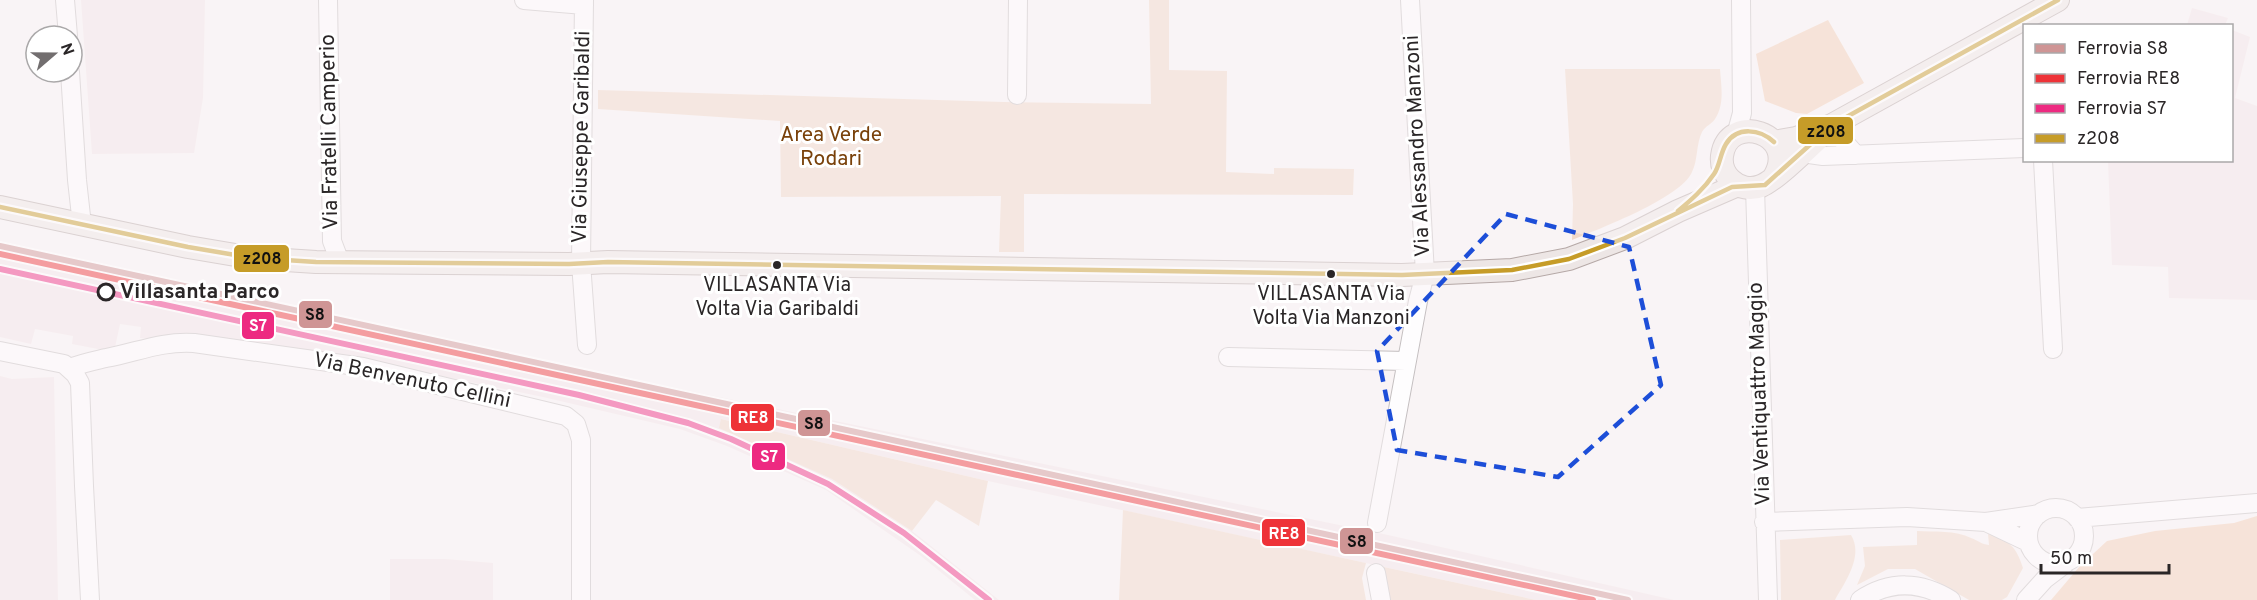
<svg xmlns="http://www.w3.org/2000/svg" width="2257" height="600" font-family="Overpass,sans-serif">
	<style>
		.built { fill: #f2e5e8 }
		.green { fill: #f0d8c8 }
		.forest { fill: #f2cfb6 }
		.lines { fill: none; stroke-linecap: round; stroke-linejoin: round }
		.minor-casing { stroke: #c4bfc0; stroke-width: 20 }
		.major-casing { stroke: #b5a8a6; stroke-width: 24 }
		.minor { stroke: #fefdfe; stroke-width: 18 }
		.major { stroke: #ede6e5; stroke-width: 22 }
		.bus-1-casing { stroke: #fff; stroke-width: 9 }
		.bus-1 { stroke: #c69c28; stroke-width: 4.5 }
		.rail-1-casing { stroke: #fff; stroke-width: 10 }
		.rail-2-casing { stroke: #fff; stroke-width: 10 }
		.rail-3-casing { stroke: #fff; stroke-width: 10 }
		.rail-1 { stroke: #cf9595; stroke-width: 6 }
		.rail-2 { stroke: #ee3338; stroke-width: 6 }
		.rail-3 { stroke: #ed2a81; stroke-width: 6 }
		.marked { fill: none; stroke: #1d4ed8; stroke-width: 4.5; stroke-dasharray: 12 8; stroke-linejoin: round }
		.bus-dot { fill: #2a2627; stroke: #fff; stroke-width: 2 }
		.stop-dot { fill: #fff; stroke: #2a2627; stroke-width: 3 }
		.labels { text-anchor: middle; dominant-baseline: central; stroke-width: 6; stroke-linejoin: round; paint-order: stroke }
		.bus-label { font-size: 20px; fill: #2a2627; stroke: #fff }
		.street-label { font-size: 21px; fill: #2a2627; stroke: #fff }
		.park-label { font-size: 21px; fill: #79410a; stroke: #fff }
		.stop-label { font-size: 21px; font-weight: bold; fill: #2a2627; stroke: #fff; text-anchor: start }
		.line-badge { stroke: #fff; stroke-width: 2 }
		.badge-label { font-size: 16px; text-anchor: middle; font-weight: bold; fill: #fff }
		.pale-badge-label { font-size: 16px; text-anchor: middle; font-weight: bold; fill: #111 }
	</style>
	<rect width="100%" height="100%" fill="#f9f4f5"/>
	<path class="built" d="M 81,0 L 205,0 L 203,98 L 194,153 L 92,154 Z
		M 2192,8 L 2228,18 L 2225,25 L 2187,25 Z
		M 2232,30 L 2250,37 L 2235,98 L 2257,106 L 2257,300 L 2169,298 L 2168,267 L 2112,265 L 2108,161 L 2232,160 Z
		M 0,241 L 598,372 L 1388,535 L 1674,600 L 1536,600 L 988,481 L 721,419 L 778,453 L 832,479 L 912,531 L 999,600 L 975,600 L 921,556 L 826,490 L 727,446 L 680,429 L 543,397 L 364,360 L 140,338 L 141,327 L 120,324 L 114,352 L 72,344 L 73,336 L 35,329 L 31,344 L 0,337 Z
		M 0,376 L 12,379 L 54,377 L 58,600 L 0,600 Z
		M 390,559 L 445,559 L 493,563 L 493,600 L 390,600 Z"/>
	<path class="green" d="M 1149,0 L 1169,0 L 1169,70 L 1227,71 L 1226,172 L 1274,174 L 1274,168 L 1354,169 L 1353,195 L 1024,194 L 1024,252 L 999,252 L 1001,196 L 781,197 L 780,121 L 598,109 L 598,90 L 1004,102 L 1151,104 Z
		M 1565,69 L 1720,69 C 1721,85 1725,104 1715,119 C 1712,124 1705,126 1702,132 C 1696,144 1698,160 1692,172 C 1681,198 1599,229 1572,240 L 1573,204 Z
		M 721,419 L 988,481 L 979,526 L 936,500 L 912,531 L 832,479 L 719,428 Z
		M 1123,510 L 1366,563 L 1362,578 L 1366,600 L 1119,600 Z
		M 1917,531 C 1934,532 1956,530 1971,538 C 1979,541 1981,544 1989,545 L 1988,534 C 2010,541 2016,546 2023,568 L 2007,597 L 2002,600 L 1969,600 L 1915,569 L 1888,569 L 1857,585 L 1865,566 L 1863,547 L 1917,545 Z
		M 1851,535 C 1864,556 1845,582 1835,600 L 1781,600 L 1780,540 Z
		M 1384,567 L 1536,600 L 1389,600 Z"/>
	<path class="forest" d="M 1828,20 L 1864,83 L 1807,114 L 1796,113 L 1765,101 L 1756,54 Z
		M 2257,516 L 2257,600 L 2051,600 L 2080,566 L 2107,541 L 2155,531 L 2234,523 Z"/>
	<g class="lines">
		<g class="minor-casing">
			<path id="minor" d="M 65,0 L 68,36
				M 328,0 L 332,241 L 340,262
				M 524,0 L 584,5
				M 584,0 L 581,263 L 587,345
				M 70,72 L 77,180 L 82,225
				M 1017,95 L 1018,0
				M 1839,121 L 1841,138 L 1856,155
				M 1736,135 L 1742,113 L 1741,0
				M 1802,153 L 1823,156 L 2024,148
				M 2043,160 L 2053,349
				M 1755,188 L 1768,600
				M 0,351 L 64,364 L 75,374 L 80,383 L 84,486 L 90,600
				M 1228,357 L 1406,361
				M 70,368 C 82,363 93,361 106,358 C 138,352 161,341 194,343 L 363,367 L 566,416 L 576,424 L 581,440 L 581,600
				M2028 536a28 28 0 1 1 56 0a28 28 0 1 1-56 0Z
				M 2077,518 L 2257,503
				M 1764,522 L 1907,517 L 1986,522 L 2039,514
				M 1986,522 L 2028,542
				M 1377,523 L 1418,301 L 1425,274 L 1410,0
				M 1376,573 L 1381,600
				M 1860,600 C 1890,580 1921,581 1951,600
				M 2026,600 L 2045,579 L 2066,563"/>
		</g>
		<g class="major-casing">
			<path id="major" d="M 1774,142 L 1796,138 L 1832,125 L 2058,0
				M 1774,177 C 1800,133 1728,111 1722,156 C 1721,165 1724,174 1731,180 C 1739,188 1751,190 1761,186 C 1776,180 1811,145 1824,133
				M 0,207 L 188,247 L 253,258 L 316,262 L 569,264 L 608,262 L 1402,275 L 1512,270 L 1569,259 L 1625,238 L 1678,211 L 1738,185"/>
		</g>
		<use href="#minor" class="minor"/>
		<use href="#major" class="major"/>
		<g class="bus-1-casing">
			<path id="bus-1" d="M 0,207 L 188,247 L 253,258 L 316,262 L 569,264 L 608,262 L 1402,275 L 1512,270 L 1569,259 L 1625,238 L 1732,187 L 1765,185 L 1832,125 L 2058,0
				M 1678,211 C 1691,200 1704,189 1714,174 C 1720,165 1720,154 1726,144 C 1737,126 1760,129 1774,142"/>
		</g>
		<use href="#bus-1" class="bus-1"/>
		<g class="rail-1-casing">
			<path id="rail-1" d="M 0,246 L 1628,600"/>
		</g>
		<g class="rail-2-casing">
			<path id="rail-2" d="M 0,254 L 1593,600"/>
		</g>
		<g class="rail-3-casing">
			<path id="rail-3" d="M 0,269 L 579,395 L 688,423 L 731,439 L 828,484 L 904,533 L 989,600"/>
		</g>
		<use href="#rail-1" class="rail-1"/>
		<use href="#rail-2" class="rail-2"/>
		<use href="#rail-3" class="rail-3"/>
	</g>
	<path d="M0 0H2257V600H0ZM 1506,214 L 1629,247 L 1661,385 L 1558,477 L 1397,450 L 1377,351 Z" fill="#f9f4f5" fill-opacity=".55" fill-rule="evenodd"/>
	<path class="marked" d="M 1506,214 L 1629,247 L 1661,385 L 1558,477 L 1397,450 L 1377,351 Z"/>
	<g class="bus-dot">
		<circle cx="777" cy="265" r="5"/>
		<circle cx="1331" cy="274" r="5"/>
	</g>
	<circle class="stop-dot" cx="106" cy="292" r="8"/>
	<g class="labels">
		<g class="bus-label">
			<text x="777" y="286">VILLASANTA Via<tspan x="777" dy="24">Volta Via Garibaldi</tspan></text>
			<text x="1331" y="295">VILLASANTA Via<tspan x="1331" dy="24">Volta Via Manzoni</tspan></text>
		</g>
		<g class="street-label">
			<text transform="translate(330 132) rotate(-91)">Via Fratelli Camperio</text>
			<text transform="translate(582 137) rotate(-89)">Via Giuseppe Garibaldi</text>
			<text transform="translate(1418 146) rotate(-93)">Via Alessandro Manzoni</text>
			<text transform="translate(412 381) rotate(12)">Via Benvenuto Cellini</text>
			<text transform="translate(1760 394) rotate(-92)">Via Ventiquattro Maggio</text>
		</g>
		<g class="park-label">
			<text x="831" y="135">Area Verde<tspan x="831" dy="24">Rodari</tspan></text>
		</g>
		<g class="stop-label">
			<text x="120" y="292">Villasanta Parco</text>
		</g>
	</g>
	<g class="line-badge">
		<rect x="1797" y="116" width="57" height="29" rx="6" fill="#c69c28"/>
		<rect x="233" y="244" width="57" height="29" rx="6" fill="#c69c28"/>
		<rect x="298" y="300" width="35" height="29" rx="6" fill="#cf9595"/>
		<rect x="241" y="311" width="34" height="29" rx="6" fill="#ed2a81"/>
		<rect x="730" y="403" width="45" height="29" rx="6" fill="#ee3338"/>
		<rect x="797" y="409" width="34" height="28" rx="6" fill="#cf9595"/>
		<rect x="751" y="442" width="35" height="29" rx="6" fill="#ed2a81"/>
		<rect x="1261" y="518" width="45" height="29" rx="6" fill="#ee3338"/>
		<rect x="1339" y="527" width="35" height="28" rx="6" fill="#cf9595"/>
	</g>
	<g class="badge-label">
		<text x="258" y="331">S7</text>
		<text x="753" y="423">RE8</text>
		<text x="769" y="462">S7</text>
		<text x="1284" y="539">RE8</text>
	</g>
	<g class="pale-badge-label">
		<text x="1826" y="137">z208</text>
		<text x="262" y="264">z208</text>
		<text x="315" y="320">S8</text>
		<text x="814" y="429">S8</text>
		<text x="1357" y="547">S8</text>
	</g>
	<rect x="2023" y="24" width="210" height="138" fill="#ffffff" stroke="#aaa8a9" stroke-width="1.5"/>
	<rect x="2035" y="44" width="30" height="9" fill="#cf9595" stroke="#aaa8a9" stroke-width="1.5"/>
	<text x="2077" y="54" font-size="18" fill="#2a2627">Ferrovia S8</text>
	<rect x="2035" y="74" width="30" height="9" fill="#ee3338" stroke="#aaa8a9" stroke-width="1.5"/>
	<text x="2077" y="84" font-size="18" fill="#2a2627">Ferrovia RE8</text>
	<rect x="2035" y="104" width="30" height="9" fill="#ed2a81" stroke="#aaa8a9" stroke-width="1.5"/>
	<text x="2077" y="114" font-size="18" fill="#2a2627">Ferrovia S7</text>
	<rect x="2035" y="134" width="30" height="9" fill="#c69c28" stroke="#aaa8a9" stroke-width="1.5"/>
	<text x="2077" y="144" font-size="18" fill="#2a2627">z208</text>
	<g transform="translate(54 54) rotate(70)"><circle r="28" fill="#ffffff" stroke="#aaa8a9" stroke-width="1.5"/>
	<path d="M0-4.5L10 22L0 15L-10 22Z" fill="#726e6f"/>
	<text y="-9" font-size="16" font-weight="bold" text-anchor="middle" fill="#2a2627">N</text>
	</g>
	<path d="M2041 564v9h128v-9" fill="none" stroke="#2a2627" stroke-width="3"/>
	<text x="2050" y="564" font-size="18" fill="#2a2627" stroke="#ffffff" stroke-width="4.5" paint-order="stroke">50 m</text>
</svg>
